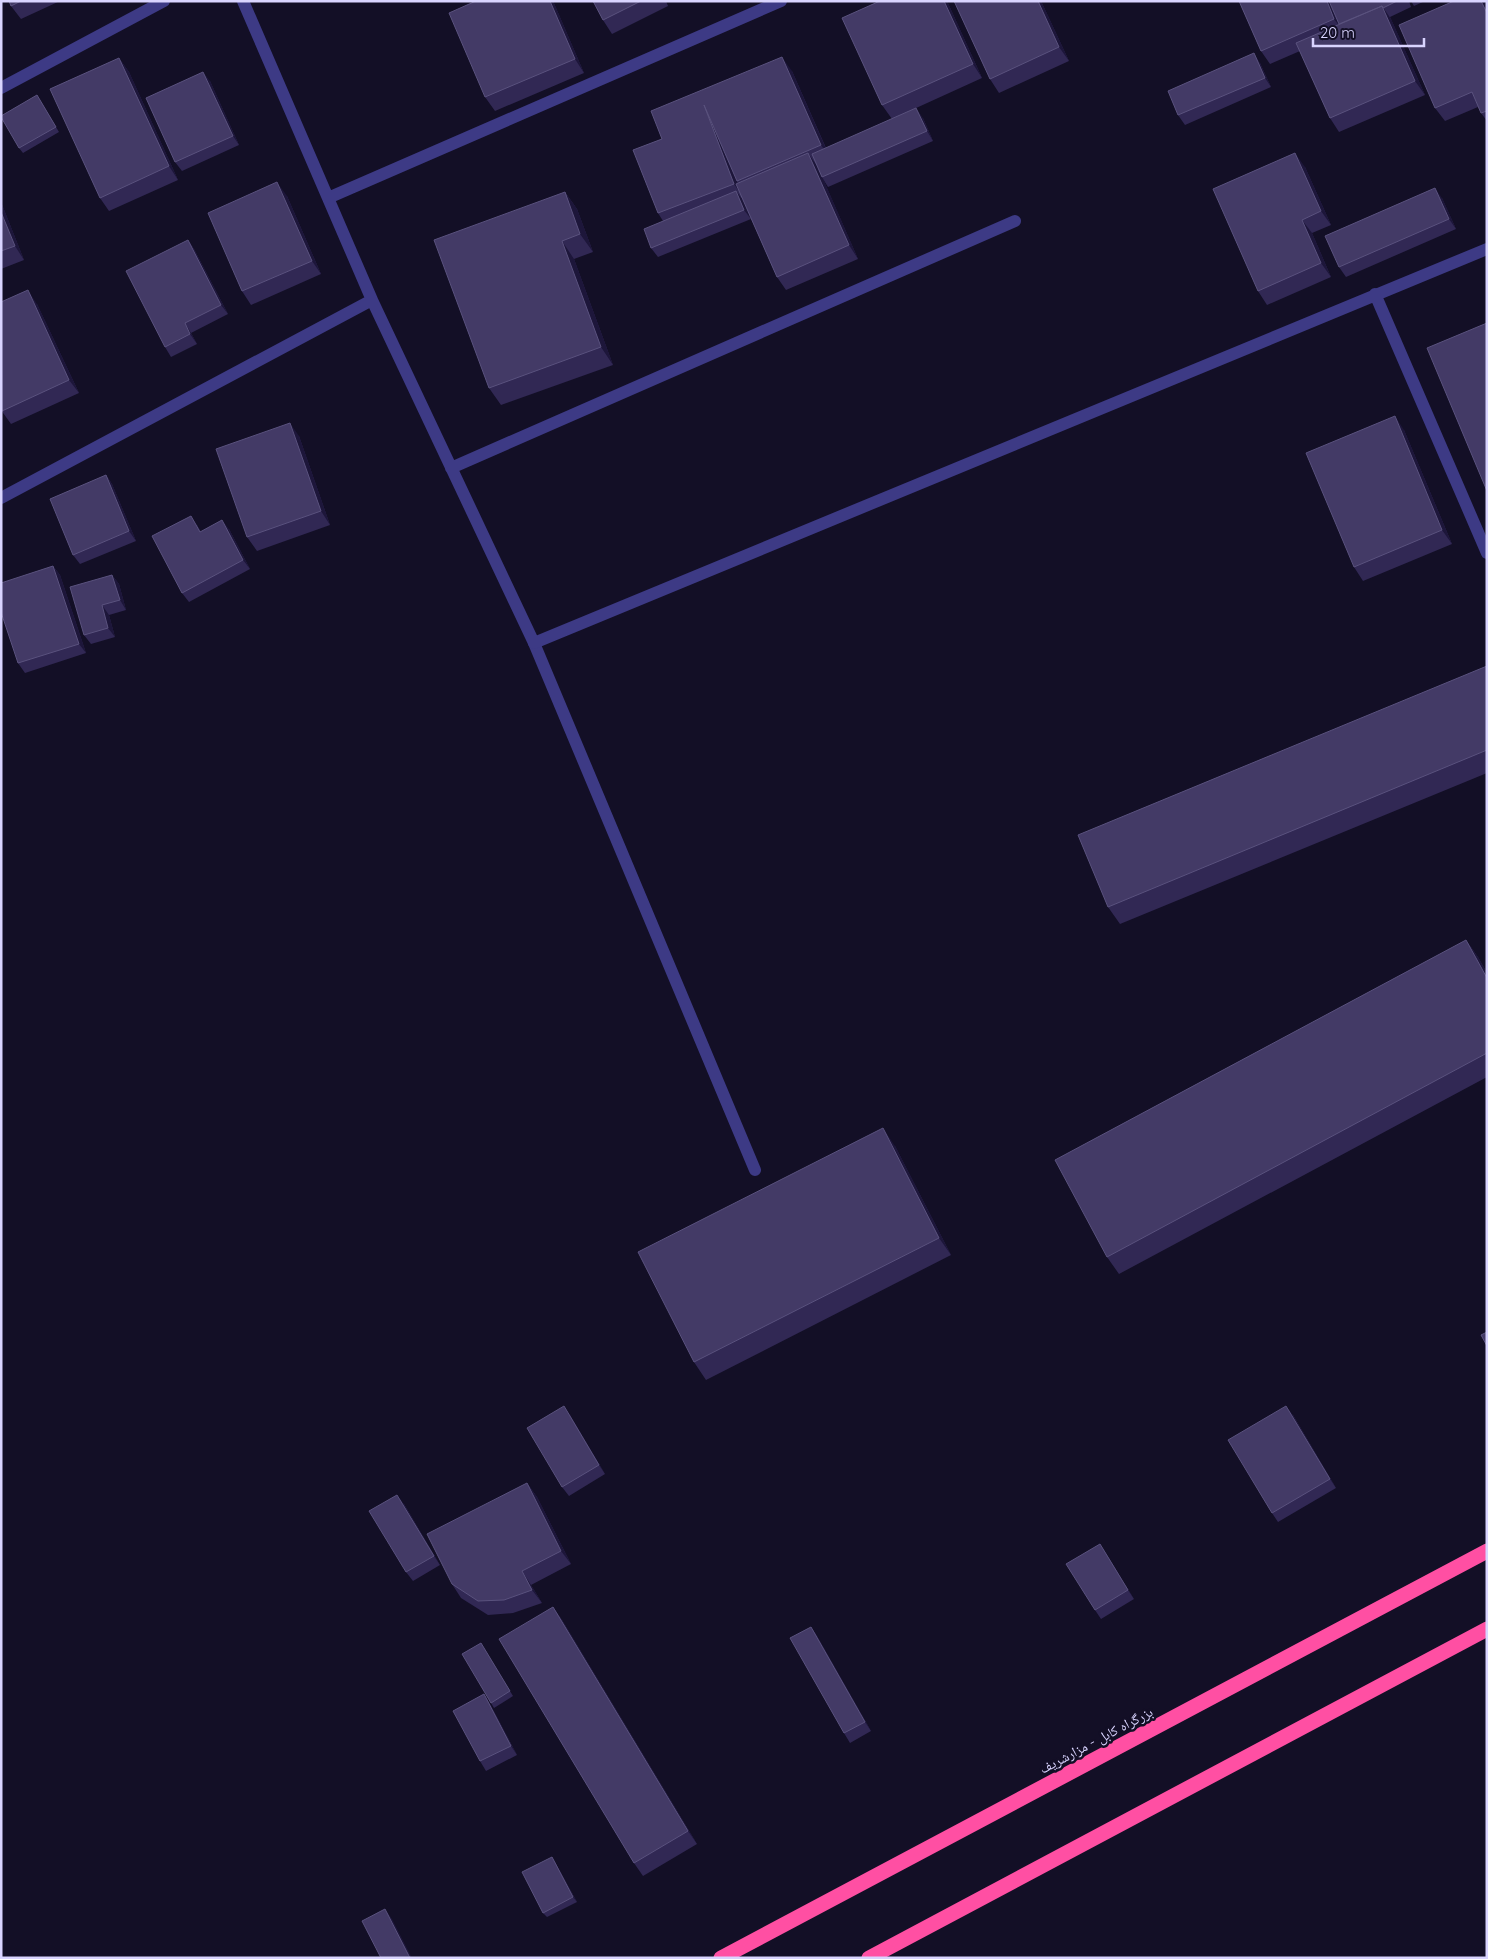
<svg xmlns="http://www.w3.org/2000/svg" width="1488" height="1959" font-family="Quicksand,'Noto Naskh Arabic',sans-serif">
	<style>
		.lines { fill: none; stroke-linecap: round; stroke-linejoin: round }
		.lane { stroke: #3d3a85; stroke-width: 12 }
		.street { stroke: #3d3a85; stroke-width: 12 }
		.highway { stroke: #ff4fa3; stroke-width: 15 }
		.wall { fill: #312854 }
		.shaded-wall { fill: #1d163a }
		.building { fill: #433a66; stroke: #5a527e }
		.labels { text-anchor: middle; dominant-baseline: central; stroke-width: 5; stroke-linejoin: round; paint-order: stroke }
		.street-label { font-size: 14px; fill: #d9d4ff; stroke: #130f26 }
	</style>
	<rect width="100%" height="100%" fill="#130f26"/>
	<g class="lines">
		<path class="lane" d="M 534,643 L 755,1170"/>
		<path class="street" d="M 1,88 L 164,1
			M 328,198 L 781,1
			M 1375,294 L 1487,553
			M 372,300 L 534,643 L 1487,249
			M 451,468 L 1015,221
			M 1,498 L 372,300 L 243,1"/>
		<path class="highway" d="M 721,1958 L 1487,1551
			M 869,1958 L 1487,1629"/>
	</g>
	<path class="wall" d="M 9,1 L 60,1 L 21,19 L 11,6 Z
		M 553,1 L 584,73 L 495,111 L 485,97 Z
		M 593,1 L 666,1 L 668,6 L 612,34 L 603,20 Z
		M 947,1 L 982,78 L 892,119 L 882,105 Z
		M 954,1 L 1041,1 L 1069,61 L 999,93 L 990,79 Z
		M 1239,1 L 1409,1 L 1411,7 L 1390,17 L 1425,95 L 1339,132 L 1330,118 L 1300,51 L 1270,64 L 1261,51 Z
		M 1411,1 L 1425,1 L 1414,6 Z
		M 1454,1 L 1484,1 L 1487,5 L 1487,121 L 1481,113 L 1478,107 L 1445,121 L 1435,108 Z
		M 119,58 L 129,72 L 178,180 L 109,211 L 100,198 Z
		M 1260,63 L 1271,87 L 1185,125 L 1178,115 Z
		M 792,71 L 826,148 L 923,118 L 933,141 L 828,187 L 823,179 L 858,259 L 786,290 L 777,277 L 742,198 L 741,198 L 751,219 L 658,257 L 651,248 L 663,221 L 658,213 L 662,139 Z
		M 210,81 L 239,145 L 182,171 L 175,162 Z
		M 37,95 L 59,132 L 23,153 L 19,148 Z
		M 1305,167 L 1331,225 L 1312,233 L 1331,277 L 1267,305 L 1258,291 Z
		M 565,192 L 577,209 L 593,252 L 574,259 L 613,365 L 501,405 L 489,388 Z
		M 287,196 L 321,274 L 251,305 L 242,291 Z
		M 1442,198 L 1456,229 L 1346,277 L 1339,267 Z
		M 1,202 L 24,260 L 1,269 Z
		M 188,240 L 194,249 L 228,314 L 191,333 L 197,344 L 171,357 L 165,347 Z
		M 37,304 L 79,393 L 11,424 L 1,410 Z
		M 1404,430 L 1452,544 L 1363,581 L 1354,567 Z
		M 299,436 L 330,525 L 257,551 L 247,537 Z
		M 106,475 L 112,484 L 136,541 L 80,564 L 73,555 Z
		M 197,525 L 201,532 L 229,529 L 250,569 L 189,602 L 182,593 Z
		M 53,566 L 60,575 L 86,653 L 25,673 L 18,663 Z
		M 112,575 L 119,584 L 126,610 L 109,615 L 115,637 L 91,644 L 84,635 Z
		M 1487,666 L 1487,773 L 1120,924 L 1108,907 Z
		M 1466,940 L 1478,957 L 1487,973 L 1487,1077 L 1119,1274 L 1107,1257 Z
		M 895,1146 L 951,1255 L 706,1380 L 694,1362 Z
		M 570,1415 L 605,1474 L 569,1496 L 562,1487 Z
		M 1293,1415 L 1336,1488 L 1278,1522 L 1272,1513 Z
		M 527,1483 L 537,1497 L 571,1564 L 531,1585 L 542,1603 L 513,1613 L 488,1615 L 461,1598 L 452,1584 Z
		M 404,1504 L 440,1565 L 413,1581 L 406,1572 Z
		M 1100,1544 L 1134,1599 L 1101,1619 L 1095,1610 Z
		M 553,1607 L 562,1620 L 697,1844 L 643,1876 L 634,1863 Z
		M 811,1627 L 817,1636 L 871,1731 L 850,1743 L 844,1733 Z
		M 484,1648 L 513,1696 L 494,1708 L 491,1703 Z
		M 484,1694 L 490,1704 L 517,1755 L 486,1771 L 480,1761 Z
		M 552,1857 L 555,1862 L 577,1902 L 547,1917 L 543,1913 Z"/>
	<path class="shaded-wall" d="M 550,1 L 553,1 L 584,73 L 575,59 Z
		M 944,1 L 947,1 L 982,78 L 973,64 Z
		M 1038,1 L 1041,1 L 1069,61 L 1059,47 Z
		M 1327,1 L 1330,1 L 1344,32 L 1334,19 Z
		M 1481,1 L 1484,1 L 1487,5 L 1487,13 Z
		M 1382,6 L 1391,19 L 1425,95 L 1415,81 Z
		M 1254,53 L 1260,63 L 1271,87 L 1265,78 Z
		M 782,57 L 792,71 L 830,158 L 821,145 Z
		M 119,58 L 129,72 L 178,180 L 169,166 Z
		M 203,72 L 210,81 L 239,145 L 233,136 Z
		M 704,105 L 713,119 L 743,197 L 734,184 Z
		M 916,108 L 923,118 L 933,141 L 927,131 Z
		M 808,153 L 818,167 L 858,259 L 849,245 Z
		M 1295,153 L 1305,167 L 1331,225 L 1321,211 Z
		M 277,182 L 287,196 L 321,274 L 312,261 Z
		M 1435,188 L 1442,198 L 1456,229 L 1449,219 Z
		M 736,191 L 743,200 L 751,219 L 744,210 Z
		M 565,192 L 577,209 L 593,252 L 580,234 Z
		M 1,202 L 24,260 L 15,246 L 1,212 Z
		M 1302,220 L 1312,233 L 1331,277 L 1321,263 Z
		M 188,240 L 194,249 L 228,314 L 221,305 Z
		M 562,241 L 574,259 L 613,365 L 601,347 Z
		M 28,290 L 37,304 L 79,393 L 69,380 Z
		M 185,323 L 191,333 L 197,344 L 190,334 Z
		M 1395,416 L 1404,430 L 1452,544 L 1442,530 Z
		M 290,423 L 299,436 L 330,525 L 321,511 Z
		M 106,475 L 112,484 L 136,541 L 129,531 Z
		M 191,516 L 197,525 L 206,541 L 200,532 Z
		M 222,520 L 229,529 L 250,569 L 243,560 Z
		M 53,566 L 60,575 L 86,653 L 79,644 Z
		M 112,575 L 119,584 L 126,610 L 120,600 Z
		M 102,605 L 109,615 L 115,637 L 108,628 Z
		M 1466,940 L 1478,957 L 1487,973 L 1487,978 Z
		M 883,1128 L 895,1146 L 951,1255 L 939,1238 Z
		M 564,1406 L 570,1415 L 605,1474 L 599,1465 Z
		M 1286,1406 L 1293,1415 L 1336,1488 L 1330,1479 Z
		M 527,1483 L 537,1497 L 571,1564 L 561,1551 Z
		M 397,1495 L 404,1504 L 440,1565 L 434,1556 Z
		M 1100,1544 L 1106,1553 L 1134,1599 L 1128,1590 Z
		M 522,1571 L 531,1585 L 542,1603 L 532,1590 Z
		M 553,1607 L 562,1620 L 697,1844 L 688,1831 Z
		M 811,1627 L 817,1636 L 871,1731 L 865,1722 Z
		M 484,1694 L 490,1704 L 517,1755 L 511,1746 Z
		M 552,1857 L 555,1862 L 577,1902 L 573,1897 Z
		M 385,1909 L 392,1919 L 412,1958 L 410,1958 Z"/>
	<path class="building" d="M 9,1 L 21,1 L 11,6 Z
		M 476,1 L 550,1 L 575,59 L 485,97 L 449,13 Z
		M 593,1 L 641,1 L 603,20 Z
		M 880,1 L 944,1 L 973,64 L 882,105 L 842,18 Z
		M 954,1 L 1038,1 L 1059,47 L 990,79 Z
		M 1239,1 L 1327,1 L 1334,19 L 1261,51 Z
		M 1329,1 L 1397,1 L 1383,8 L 1382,6 L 1339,24 Z
		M 1454,1 L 1481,1 L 1487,13 L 1487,111 L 1481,113 L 1472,92 L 1435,108 L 1399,25 Z
		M 1382,6 L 1415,81 L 1330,118 L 1296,43 Z
		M 1254,53 L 1265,78 L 1178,115 L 1168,91 Z
		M 782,57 L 821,145 L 737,181 L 704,105 L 734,184 L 658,213 L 633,150 L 662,139 L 651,111 Z
		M 119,58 L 169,166 L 100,198 L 50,89 Z
		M 203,72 L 233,136 L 175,162 L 146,98 Z
		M 37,95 L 56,127 L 19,148 L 1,117 L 1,116 Z
		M 916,108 L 927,131 L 822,177 L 812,154 Z
		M 808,153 L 849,245 L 777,277 L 736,184 Z
		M 1295,153 L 1321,211 L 1302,220 L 1321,263 L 1258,291 L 1213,189 Z
		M 277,182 L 312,261 L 242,291 L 208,213 Z
		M 1435,188 L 1449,219 L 1339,267 L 1325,236 Z
		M 736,191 L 744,210 L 651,248 L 644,229 Z
		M 565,192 L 580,234 L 562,241 L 601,347 L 489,388 L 434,240 Z
		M 1,212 L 15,246 L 1,251 Z
		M 188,240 L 221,305 L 185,323 L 190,334 L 165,347 L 126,271 Z
		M 28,290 L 69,380 L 2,411 L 1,302 Z
		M 1487,323 L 1487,491 L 1427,348 Z
		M 1395,416 L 1442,530 L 1354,567 L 1306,453 Z
		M 290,423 L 321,511 L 247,537 L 216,449 Z
		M 106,475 L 129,531 L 73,555 L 50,499 Z
		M 191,516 L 200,532 L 222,520 L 243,560 L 182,593 L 152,536 Z
		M 53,566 L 79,644 L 18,663 L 1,612 L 1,583 Z
		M 112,575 L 120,600 L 102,605 L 108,628 L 84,635 L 70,587 Z
		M 1487,666 L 1487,750 L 1108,907 L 1078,835 Z
		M 1466,940 L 1487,978 L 1487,1053 L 1107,1257 L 1055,1160 Z
		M 883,1128 L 939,1238 L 694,1362 L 638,1252 Z
		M 1487,1332 L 1487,1346 L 1481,1335 Z
		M 564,1406 L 599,1465 L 562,1487 L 527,1428 Z
		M 1286,1406 L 1330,1479 L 1272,1513 L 1228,1440 Z
		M 527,1483 L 561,1551 L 522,1571 L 532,1590 L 504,1600 L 478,1601 L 452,1584 L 427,1534 Z
		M 397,1495 L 434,1556 L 406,1572 L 369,1511 Z
		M 1100,1544 L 1128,1590 L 1095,1610 L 1066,1564 Z
		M 553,1607 L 688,1831 L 634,1863 L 499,1639 Z
		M 811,1627 L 865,1722 L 844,1733 L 790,1638 Z
		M 481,1643 L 510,1691 L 491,1703 L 462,1654 Z
		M 484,1694 L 511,1746 L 480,1761 L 453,1711 Z
		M 552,1857 L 573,1897 L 543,1913 L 522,1872 Z
		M 385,1909 L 410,1958 L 381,1958 L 362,1921 Z"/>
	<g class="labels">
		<g class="street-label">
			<text transform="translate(1096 1740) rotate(-28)">بزرگراه کابل - مزارشریف</text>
		</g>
	</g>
	<rect width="1488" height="1959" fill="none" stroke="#d9d4ff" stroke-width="5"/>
	<path d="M1313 38v8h111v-8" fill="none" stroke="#d9d4ff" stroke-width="2.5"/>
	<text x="1320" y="38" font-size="15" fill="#d9d4ff" stroke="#130f26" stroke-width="4" paint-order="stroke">20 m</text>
</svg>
